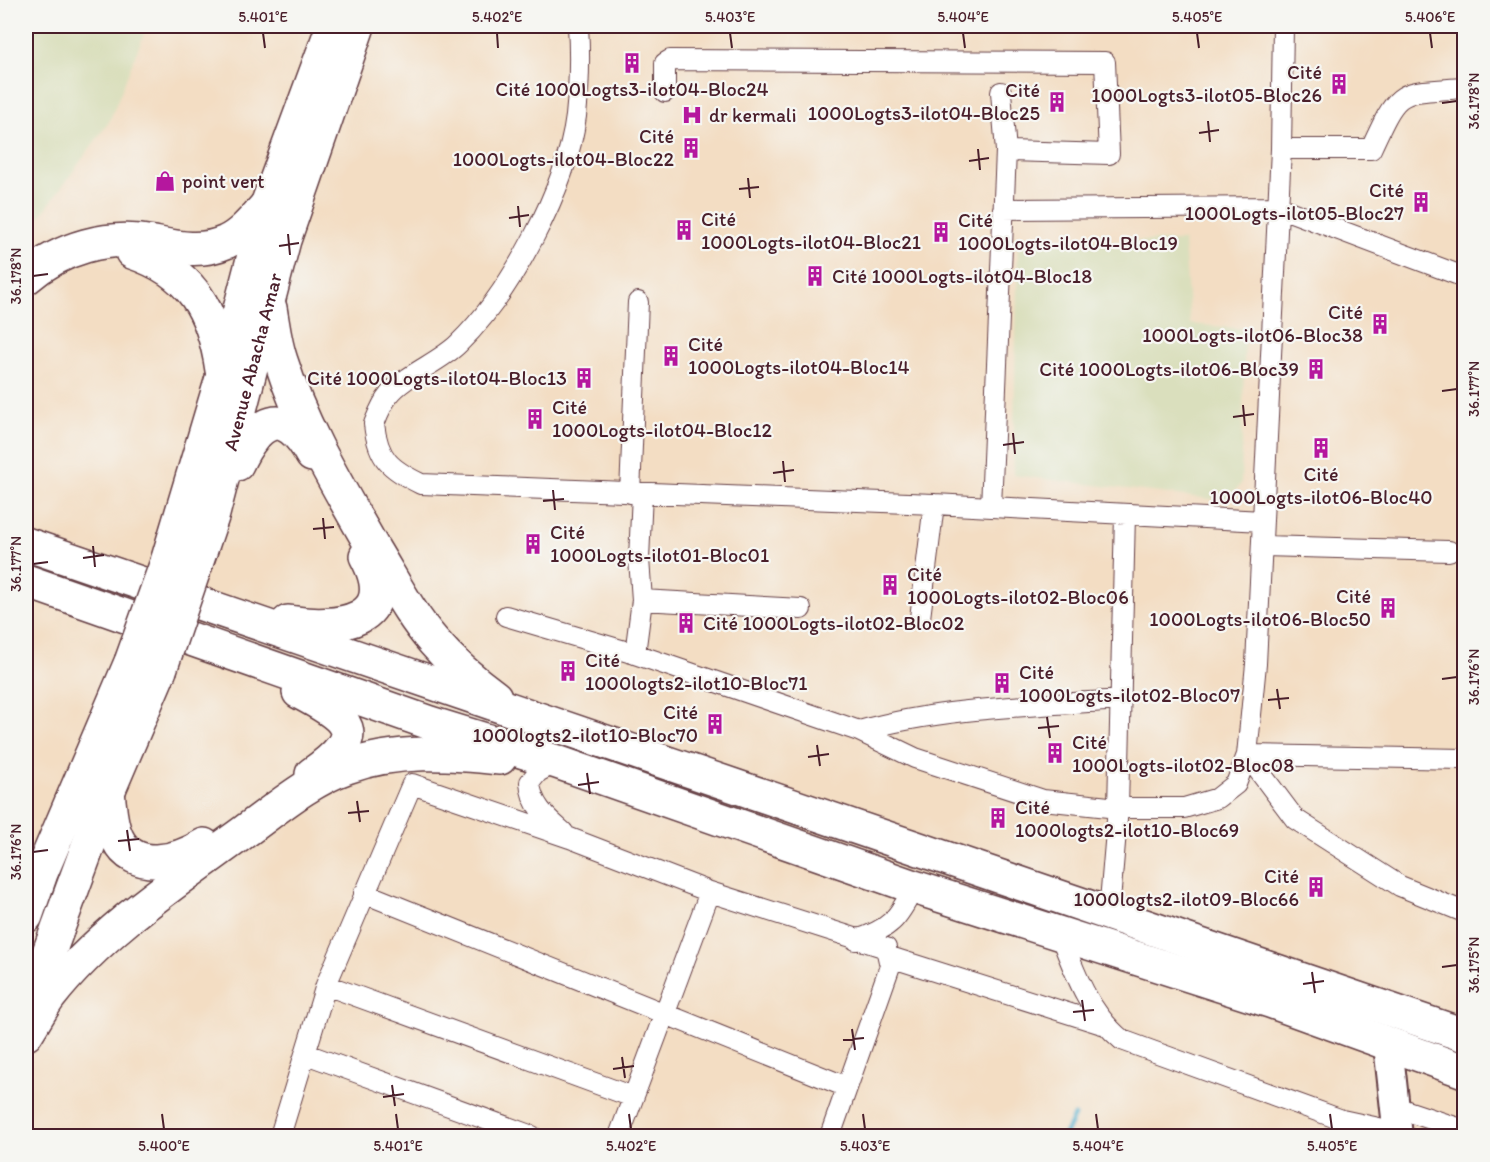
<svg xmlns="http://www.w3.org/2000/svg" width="1490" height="1162" font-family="Itim,sans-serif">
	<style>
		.built { fill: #dadfbd }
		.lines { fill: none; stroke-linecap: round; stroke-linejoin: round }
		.stream { stroke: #49abc9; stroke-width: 5 }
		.street-casing { stroke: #633c42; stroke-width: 22 }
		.secondary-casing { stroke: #633c42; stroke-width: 32 }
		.highway-casing { stroke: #633c42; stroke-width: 36 }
		.street { stroke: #fff; stroke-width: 20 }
		.secondary { stroke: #fff; stroke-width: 28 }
		.highway { stroke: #fff; stroke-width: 33 }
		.highway-bridge-casing { stroke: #633c42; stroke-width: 36; stroke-linecap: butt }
		.highway-bridge { stroke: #fff; stroke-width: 33 }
		.ticks { fill: none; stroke: #4a1f2b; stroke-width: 2 }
		.labels { text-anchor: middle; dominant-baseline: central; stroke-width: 4.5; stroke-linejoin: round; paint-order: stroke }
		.poi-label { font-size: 20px; fill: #4a1f2b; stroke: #f6f6f2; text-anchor: start }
		.street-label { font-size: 20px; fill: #4a1f2b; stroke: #f6f6f2 }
		.neatline { fill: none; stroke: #4a1f2b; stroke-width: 2 }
		.ticks-label { font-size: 15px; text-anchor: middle; fill: #4a1f2b }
	</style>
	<rect width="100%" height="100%" fill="#f6f6f2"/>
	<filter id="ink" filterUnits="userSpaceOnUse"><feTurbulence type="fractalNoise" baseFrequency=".0167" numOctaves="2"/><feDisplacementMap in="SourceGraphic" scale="12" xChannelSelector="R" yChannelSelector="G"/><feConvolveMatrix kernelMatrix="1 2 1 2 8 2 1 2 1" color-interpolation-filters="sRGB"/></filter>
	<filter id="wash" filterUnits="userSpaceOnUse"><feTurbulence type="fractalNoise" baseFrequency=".008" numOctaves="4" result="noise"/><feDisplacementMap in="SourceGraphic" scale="24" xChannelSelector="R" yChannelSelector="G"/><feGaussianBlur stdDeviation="1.35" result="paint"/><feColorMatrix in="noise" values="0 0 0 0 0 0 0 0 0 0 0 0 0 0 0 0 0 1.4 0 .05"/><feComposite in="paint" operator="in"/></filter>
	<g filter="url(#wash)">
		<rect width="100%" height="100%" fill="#f3ddc3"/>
		<path class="built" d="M 26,26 L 147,26 L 109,122 L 26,236 Z
			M 1018,241 L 1184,241 L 1190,324 L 1245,329 L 1241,484 L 1226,501 L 1013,475 Z"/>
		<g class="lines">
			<path class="stream" d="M 1064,1136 L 1074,1116"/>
		</g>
	</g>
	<g filter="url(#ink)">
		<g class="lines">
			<g class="street-casing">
				<path id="street" d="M 578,26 C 580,55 579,87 576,116 C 567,188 510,294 458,344 C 440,362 403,376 389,395 C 382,403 378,414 374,424 C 378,459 390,469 421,484 L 934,504 L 1263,521
					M 665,92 L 665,63 L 670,60 L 1105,62 L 1109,154 L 1006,151
					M 1281,149 L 1371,149 C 1400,86 1397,93 1464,88
					M 1003,209 L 1278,207 L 1464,277
					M 630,493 L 638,302
					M 642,493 L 639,559 L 642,600
					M 991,507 L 1006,151 L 1001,92
					M 1262,546 L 1449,551
					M 506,616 L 635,654 L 859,731 L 915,758 L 1043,800 L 1118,808 L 1184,808 L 1218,798 L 1236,784 L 1247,755 L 1256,664 L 1281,149 L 1283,26
					M 920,618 L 934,504
					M 635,654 L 642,600 L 801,609
					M 859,731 C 944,707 1034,706 1121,700
					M 1247,755 L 1295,819 L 1400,886 L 1464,912
					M 1247,755 L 1464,759
					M 557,762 L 538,772 L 530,782 C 531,805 547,818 563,832
					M 364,893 L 847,1087
					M 1109,913 L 1118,808 L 1125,514
					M 1059,932 C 1075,973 1088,1012 1122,1040 L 1342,1120 L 1397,1132
					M 856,940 C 890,929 898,919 914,887
					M 890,957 L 1102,1024
					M 326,985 L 633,1097
					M 306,1054 L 532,1136
					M 1395,1107 L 1464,1130
					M 280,1136 L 326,985 L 412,784 L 570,838 L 710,892 L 886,948 L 890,966 L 830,1136
					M 619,1136 L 710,892"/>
			</g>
			<g class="secondary-casing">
				<path id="secondary" d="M 1388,1045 L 1398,1136"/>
			</g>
			<g class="highway-casing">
				<g id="highway">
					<path d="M 132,252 C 192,272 213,310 222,370"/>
					<path d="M 26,278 C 60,248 108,234 154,243 C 179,248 201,253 226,242 C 243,234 255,218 267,205"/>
					<path d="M 270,308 C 273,325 275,344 281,361 C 302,428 340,490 374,550 C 393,581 410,615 434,642 C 452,663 473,681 495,697"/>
					<path d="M 237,464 C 257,421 284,403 312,455"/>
					<path d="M 26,544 L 1464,1035"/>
					<path d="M 167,562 L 223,375 L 267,205 L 333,26"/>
					<path id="s1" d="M 196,564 L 213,514 L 284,240 L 358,26"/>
					<path d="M 26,581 L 430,723 L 557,762 L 914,887 L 1270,1001 L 1464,1071"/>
					<path d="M 288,622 C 337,630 402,623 366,556"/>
					<path d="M 299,692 C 350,719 369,734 312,774"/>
					<path d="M 108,792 C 110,807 110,824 117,838 C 134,874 178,861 204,845"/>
					<path d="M 26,916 L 41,873 L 131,662"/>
					<path d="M 26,1015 L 108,792 L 160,670"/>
					<path d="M 26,1034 C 34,1022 41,1008 50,996 C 102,930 177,881 244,832 C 276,809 310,780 347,767 C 396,749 450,753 500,758"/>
				</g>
			</g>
			<use href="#street" class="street"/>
			<use href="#secondary" class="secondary"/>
			<use href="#highway" class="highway"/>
			<g class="highway-bridge-casing">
				<path id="highway-bridge" d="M 131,662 L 167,562
					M 160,670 L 196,564"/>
			</g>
			<use href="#highway-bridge" class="highway-bridge"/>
		</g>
	</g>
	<path class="ticks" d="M 263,33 L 265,48M 497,33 L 498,48M 730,33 L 732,48M 963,33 L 965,48M 1197,33 L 1199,48M 1430,33 L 1432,48M 1442,103 L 1457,101M 1208,121 L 1210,142M 1199,133 L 1219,130M 978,149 L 980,170M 969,161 L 989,158M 748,178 L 750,198M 739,189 L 759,187M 518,206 L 520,227M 509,218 L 529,215M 288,234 L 290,255M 279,246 L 299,243M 33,276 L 48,274M 1442,391 L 1457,389M 1243,405 L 1245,426M 1233,417 L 1254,414M 1013,433 L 1015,454M 1003,445 L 1024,442M 783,461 L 785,482M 773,473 L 794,470M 553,490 L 555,510M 543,501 L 564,499M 323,518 L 325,539M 313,529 L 334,527M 93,546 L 95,567M 83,558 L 104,555M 33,564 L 48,562M 1442,679 L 1457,677M 1277,689 L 1280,709M 1268,700 L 1289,698M 1047,717 L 1050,738M 1038,728 L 1059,726M 817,745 L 820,766M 808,757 L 829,754M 587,773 L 590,794M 578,785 L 599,782M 357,801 L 360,822M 348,813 L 369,811M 127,830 L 130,851M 118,841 L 139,839M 33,852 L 48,850M 1442,967 L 1457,965M 1312,972 L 1315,993M 1303,984 L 1324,981M 1082,1000 L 1085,1021M 1073,1012 L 1094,1010M 852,1029 L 855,1050M 843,1040 L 864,1038M 622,1057 L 625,1078M 613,1069 L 634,1066M 392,1085 L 395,1106M 383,1097 L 404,1094M 162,1114 L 164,1129M 396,1114 L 398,1129M 629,1114 L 631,1129M 863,1114 L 865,1129M 1096,1114 L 1098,1129M 1330,1114 L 1332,1129"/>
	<defs>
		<g id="building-bare" transform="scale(1.62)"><path d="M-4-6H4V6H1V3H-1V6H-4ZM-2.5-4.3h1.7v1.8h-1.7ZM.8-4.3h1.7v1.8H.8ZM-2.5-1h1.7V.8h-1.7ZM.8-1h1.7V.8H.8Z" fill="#b5179e" stroke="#f6f6f2" stroke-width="2.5" paint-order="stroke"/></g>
		<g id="hospital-bare" transform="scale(1.62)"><path d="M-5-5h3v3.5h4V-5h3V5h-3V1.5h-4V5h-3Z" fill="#b5179e" stroke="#f6f6f2" stroke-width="2.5" paint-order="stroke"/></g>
		<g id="shop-bare" transform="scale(1.62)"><path d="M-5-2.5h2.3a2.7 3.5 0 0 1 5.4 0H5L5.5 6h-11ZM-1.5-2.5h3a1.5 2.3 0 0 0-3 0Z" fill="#b5179e" stroke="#f6f6f2" stroke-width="2.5" paint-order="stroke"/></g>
	</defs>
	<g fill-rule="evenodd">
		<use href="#building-bare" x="632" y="63"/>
		<use href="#building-bare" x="1339" y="84"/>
		<use href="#building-bare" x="1057" y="102"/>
		<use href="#hospital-bare" x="692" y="115"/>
		<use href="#building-bare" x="691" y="148"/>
		<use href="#shop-bare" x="165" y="181"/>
		<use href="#building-bare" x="1421" y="202"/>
		<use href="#building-bare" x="684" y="230"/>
		<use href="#building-bare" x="941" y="232"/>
		<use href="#building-bare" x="815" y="276"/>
		<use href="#building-bare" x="1380" y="324"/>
		<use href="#building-bare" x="671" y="356"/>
		<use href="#building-bare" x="1316" y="369"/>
		<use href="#building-bare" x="584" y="378"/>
		<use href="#building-bare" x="535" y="419"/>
		<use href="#building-bare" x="1321" y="448"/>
		<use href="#building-bare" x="533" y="544"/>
		<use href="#building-bare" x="890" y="585"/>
		<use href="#building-bare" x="1388" y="608"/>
		<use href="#building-bare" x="686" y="623"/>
		<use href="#building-bare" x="568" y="671"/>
		<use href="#building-bare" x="1002" y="683"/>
		<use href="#building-bare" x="715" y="724"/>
		<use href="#building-bare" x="1055" y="753"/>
		<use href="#building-bare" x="998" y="818"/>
		<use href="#building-bare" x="1316" y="887"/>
	</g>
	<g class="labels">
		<g class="poi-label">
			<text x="1322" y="72" text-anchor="end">Cité<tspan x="1322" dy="23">1000Logts3-ilot05-Bloc26</tspan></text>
			<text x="632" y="89" text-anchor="middle">Cité 1000Logts3-ilot04-Bloc24</text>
			<text x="1040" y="90" text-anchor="end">Cité<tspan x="1040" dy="23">1000Logts3-ilot04-Bloc25</tspan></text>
			<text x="709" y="115">dr kermali</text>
			<text x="674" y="136" text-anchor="end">Cité<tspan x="674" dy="23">1000Logts-ilot04-Bloc22</tspan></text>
			<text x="182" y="181">point vert</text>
			<text x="1404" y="190" text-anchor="end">Cité<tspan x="1404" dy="23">1000Logts-ilot05-Bloc27</tspan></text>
			<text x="701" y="219">Cité<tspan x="701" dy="23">1000Logts-ilot04-Bloc21</tspan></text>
			<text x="958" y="220">Cité<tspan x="958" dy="23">1000Logts-ilot04-Bloc19</tspan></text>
			<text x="832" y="276">Cité 1000Logts-ilot04-Bloc18</text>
			<text x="1363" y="312" text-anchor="end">Cité<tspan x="1363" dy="23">1000Logts-ilot06-Bloc38</tspan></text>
			<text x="688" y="344">Cité<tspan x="688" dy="23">1000Logts-ilot04-Bloc14</tspan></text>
			<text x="1299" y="369" text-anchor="end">Cité 1000Logts-ilot06-Bloc39</text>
			<text x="567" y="378" text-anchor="end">Cité 1000Logts-ilot04-Bloc13</text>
			<text x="552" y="407">Cité<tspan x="552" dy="23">1000Logts-ilot04-Bloc12</tspan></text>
			<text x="1321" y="474" text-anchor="middle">Cité<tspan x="1321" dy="23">1000Logts-ilot06-Bloc40</tspan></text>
			<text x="550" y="532">Cité<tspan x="550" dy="23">1000Logts-ilot01-Bloc01</tspan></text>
			<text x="907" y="574">Cité<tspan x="907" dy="23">1000Logts-ilot02-Bloc06</tspan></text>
			<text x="1371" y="596" text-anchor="end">Cité<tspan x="1371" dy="23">1000Logts-ilot06-Bloc50</tspan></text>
			<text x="703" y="623">Cité 1000Logts-ilot02-Bloc02</text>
			<text x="585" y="660">Cité<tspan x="585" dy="23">1000logts2-ilot10-Bloc71</tspan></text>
			<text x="1019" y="672">Cité<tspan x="1019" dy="23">1000Logts-ilot02-Bloc07</tspan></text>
			<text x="698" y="712" text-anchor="end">Cité<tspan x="698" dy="23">1000logts2-ilot10-Bloc70</tspan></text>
			<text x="1072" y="742">Cité<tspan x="1072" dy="23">1000Logts-ilot02-Bloc08</tspan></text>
			<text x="1015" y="807">Cité<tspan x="1015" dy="23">1000logts2-ilot10-Bloc69</tspan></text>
			<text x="1299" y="876" text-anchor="end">Cité<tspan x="1299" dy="23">1000logts2-ilot09-Bloc66</tspan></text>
		</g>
		<g class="street-label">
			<text stroke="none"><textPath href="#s1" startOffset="210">Avenue Abacha Amar</textPath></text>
		</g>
	</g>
	<rect width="1490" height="1162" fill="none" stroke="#f6f6f2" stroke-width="66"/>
	<rect x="33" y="33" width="1424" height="1096" class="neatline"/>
	<g class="ticks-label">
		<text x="263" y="22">5.401°E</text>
		<text x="497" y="22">5.402°E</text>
		<text x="730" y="22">5.403°E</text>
		<text x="963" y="22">5.404°E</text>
		<text x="1197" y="22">5.405°E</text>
		<text x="1430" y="22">5.406°E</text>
		<text transform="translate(1474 101) rotate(-90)" y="5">36.178°N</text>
		<text transform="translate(16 276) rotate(-90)" y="5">36.178°N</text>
		<text transform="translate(1474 389) rotate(-90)" y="5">36.177°N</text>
		<text transform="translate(16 564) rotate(-90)" y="5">36.177°N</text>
		<text transform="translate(1474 677) rotate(-90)" y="5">36.176°N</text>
		<text transform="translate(16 852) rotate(-90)" y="5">36.176°N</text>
		<text transform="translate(1474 965) rotate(-90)" y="5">36.175°N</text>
		<text x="164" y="1151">5.400°E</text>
		<text x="398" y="1151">5.401°E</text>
		<text x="631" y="1151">5.402°E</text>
		<text x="865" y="1151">5.403°E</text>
		<text x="1098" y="1151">5.404°E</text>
		<text x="1332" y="1151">5.405°E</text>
	</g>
</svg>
